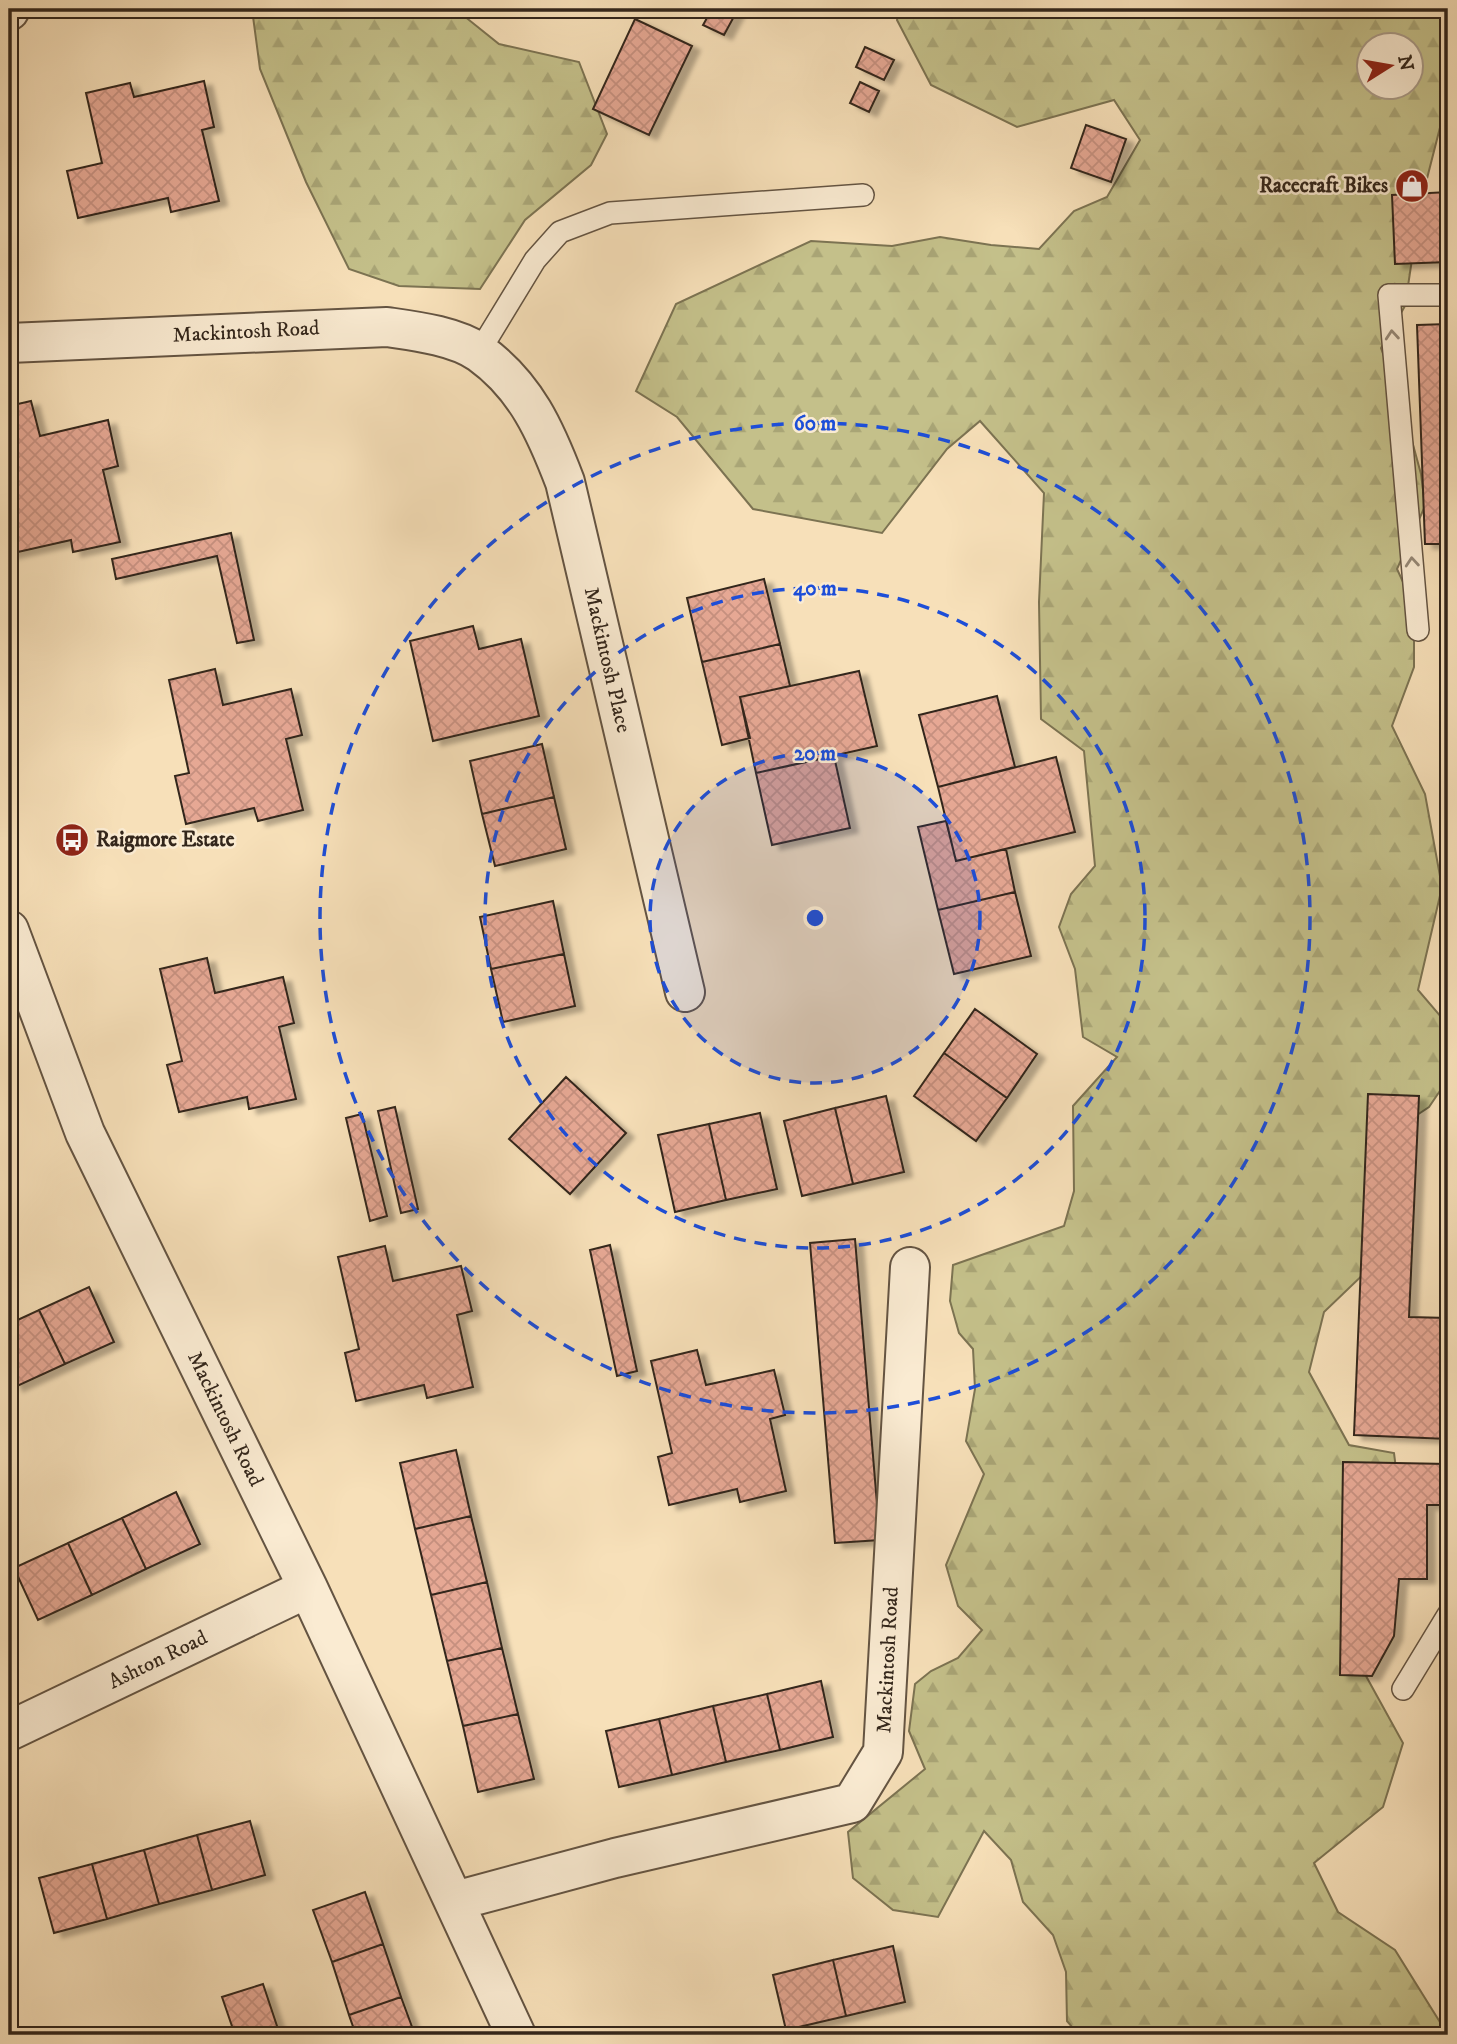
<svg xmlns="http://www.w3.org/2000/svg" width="1457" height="2044" font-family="'IM FELL DW Pica',serif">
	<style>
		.forest { fill: url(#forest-firs); stroke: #7c7352; stroke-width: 2; fill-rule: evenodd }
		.building { fill: url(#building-cross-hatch); stroke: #33261b; stroke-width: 2; filter: url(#shadow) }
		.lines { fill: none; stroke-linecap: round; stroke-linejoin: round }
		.lane-casing { stroke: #645442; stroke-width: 24 }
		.street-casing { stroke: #645442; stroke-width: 42 }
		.lane { stroke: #faebd2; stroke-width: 21 }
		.street { stroke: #faebd2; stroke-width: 38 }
		.oneway { stroke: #968876 }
		.ring { fill: none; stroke: #1d4ed8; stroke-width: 3.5; stroke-dasharray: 12 9 }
		.labels { text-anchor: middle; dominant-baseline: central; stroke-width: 5; stroke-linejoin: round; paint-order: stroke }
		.poi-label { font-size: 21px; font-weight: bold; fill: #33261b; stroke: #faebd2; text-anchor: end }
		.street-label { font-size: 21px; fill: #33261b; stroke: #faebd2 }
		.centre { fill: #1d4ed8; stroke: #faebd2; stroke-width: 3.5 }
		.ring-label { font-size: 21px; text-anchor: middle; font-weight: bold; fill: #1d4ed8; stroke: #faebd2; stroke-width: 5; stroke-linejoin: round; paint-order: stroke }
	</style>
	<defs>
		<pattern id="forest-firs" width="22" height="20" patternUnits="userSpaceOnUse" patternTransform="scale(1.75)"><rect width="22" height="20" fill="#c4c08a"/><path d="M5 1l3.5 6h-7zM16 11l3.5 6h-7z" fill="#a9a576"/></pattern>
		<pattern id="building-cross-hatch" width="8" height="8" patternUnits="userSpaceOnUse" patternTransform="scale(1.75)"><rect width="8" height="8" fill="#e6a894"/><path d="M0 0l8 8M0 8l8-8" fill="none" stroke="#c6907f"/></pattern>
		<filter id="shadow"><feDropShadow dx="8" dy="4.5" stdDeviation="2" flood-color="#0004"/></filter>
	</defs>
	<rect width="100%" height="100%" fill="#f7e0b9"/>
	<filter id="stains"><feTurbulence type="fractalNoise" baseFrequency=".00286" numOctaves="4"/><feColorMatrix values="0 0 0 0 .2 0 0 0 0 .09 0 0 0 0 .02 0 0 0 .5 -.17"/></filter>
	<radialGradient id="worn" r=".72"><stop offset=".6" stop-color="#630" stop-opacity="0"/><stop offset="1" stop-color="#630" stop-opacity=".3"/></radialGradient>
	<path class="forest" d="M 252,9 L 466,9 L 464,16 L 499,44 L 579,62 L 607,134 L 591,165 L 525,220 L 480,289 L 399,286 L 349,269 L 306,182 L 260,69 Z
		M 899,9 L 1448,9 L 1448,96 L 1420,206 L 1405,306 L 1381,348 L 1403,408 L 1421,474 L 1425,506 L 1397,569 L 1414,606 L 1414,667 L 1392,726 L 1425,794 L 1442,887 L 1418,990 L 1448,1025 L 1448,1079 L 1429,1107 L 1408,1121 L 1396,1243 L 1324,1312 L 1309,1372 L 1349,1445 L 1394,1453 L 1401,1508 L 1366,1676 L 1403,1743 L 1383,1807 L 1314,1863 L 1338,1912 L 1395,1950 L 1448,2035 L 1079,2035 L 1067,2021 L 1066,1972 L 1053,1935 L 1023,1902 L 1011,1860 L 984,1831 L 938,1917 L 893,1910 L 853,1878 L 848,1832 L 925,1769 L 909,1731 L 915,1684 L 931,1671 L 958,1658 L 982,1630 L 958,1606 L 946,1565 L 984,1474 L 966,1441 L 975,1389 L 973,1349 L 959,1333 L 950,1301 L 953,1265 L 1064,1226 L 1074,1191 L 1073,1106 L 1117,1057 L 1083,1037 L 1075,969 L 1059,927 L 1071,894 L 1095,866 L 1084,751 L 1041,719 L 1039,602 L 1044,493 L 980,421 L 947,449 L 882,533 L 753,509 L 677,417 L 636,391 L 676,304 L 811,241 L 892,246 L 940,237 L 991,245 L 1039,249 L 1074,211 L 1107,197 L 1140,140 L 1114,100 L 1017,127 L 931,85 L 897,20 ZM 1370,46 L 1412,46 L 1412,88 L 1370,88 Z"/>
	<path class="building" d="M 712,9 L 738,9 L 724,35 L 703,25 Z
		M 635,19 L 692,46 L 649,135 L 593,109 Z
		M 865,47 L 894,60 L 884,80 L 856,67 Z
		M 204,81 L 214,127 L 202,130 L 219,201 L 171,212 L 168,198 L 78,218 L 67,171 L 102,163 L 86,93 L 130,83 L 134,97 Z
		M 860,82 L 879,91 L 869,112 L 850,103 Z
		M 1086,125 L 1126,139 L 1111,182 L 1071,168 Z
		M 1448,192 L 1448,262 L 1395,264 L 1392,195 Z
		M 1448,324 L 1448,544 L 1425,544 L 1417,325 Z
		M 31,401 L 40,436 L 108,420 L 118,466 L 103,470 L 120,542 L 73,552 L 71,540 L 9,554 L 9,406 Z
		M 231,533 L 254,640 L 237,643 L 217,556 L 116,579 L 112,559 Z
		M 764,579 L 780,644 L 702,662 L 687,598 Z
		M 473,626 L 479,649 L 521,639 L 539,716 L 433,741 L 410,641 Z
		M 780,644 L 790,686 L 740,697 L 750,738 L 722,745 L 702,662 Z
		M 215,669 L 223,705 L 291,689 L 302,735 L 286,739 L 303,810 L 258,821 L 254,808 L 186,824 L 175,776 L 189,773 L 169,680 Z
		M 859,671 L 877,746 L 756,773 L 740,697 Z
		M 997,696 L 1015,767 L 938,787 L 919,715 Z
		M 542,744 L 554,797 L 482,814 L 470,761 Z
		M 834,756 L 850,828 L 772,845 L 756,773 Z
		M 1056,757 L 1075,832 L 956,861 L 938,787 Z
		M 554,797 L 566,849 L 495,866 L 482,814 Z
		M 946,821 L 956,861 L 1006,849 L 1015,892 L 938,910 L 918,827 Z
		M 1015,892 L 1031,956 L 954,974 L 938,910 Z
		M 553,901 L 564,954 L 491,969 L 480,917 Z
		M 564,954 L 575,1006 L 503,1022 L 491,969 Z
		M 207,958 L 215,993 L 283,977 L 294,1023 L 279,1027 L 296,1099 L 249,1109 L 247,1097 L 179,1112 L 167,1065 L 182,1061 L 160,969 Z
		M 975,1009 L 1037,1054 L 1007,1098 L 944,1053 Z
		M 944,1053 L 1007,1098 L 976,1141 L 914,1096 Z
		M 566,1077 L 626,1133 L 570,1194 L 509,1139 Z
		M 1368,1094 L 1419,1096 L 1409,1317 L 1448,1318 L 1448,1439 L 1354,1435 Z
		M 886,1096 L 904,1172 L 853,1184 L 835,1108 Z
		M 395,1107 L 418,1209 L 401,1213 L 378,1111 Z
		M 835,1108 L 853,1184 L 802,1196 L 784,1121 Z
		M 760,1113 L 777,1189 L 726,1200 L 709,1124 Z
		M 362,1114 L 387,1216 L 370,1221 L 346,1118 Z
		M 709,1124 L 726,1200 L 675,1212 L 658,1135 Z
		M 855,1239 L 880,1540 L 835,1543 L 810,1243 Z
		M 610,1245 L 637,1371 L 617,1376 L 590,1250 Z
		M 385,1246 L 393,1281 L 461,1266 L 472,1311 L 457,1315 L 473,1387 L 427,1398 L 424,1385 L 356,1401 L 345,1353 L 359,1349 L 338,1257 Z
		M 89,1287 L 114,1342 L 65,1364 L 39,1310 Z
		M 39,1310 L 65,1364 L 15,1387 L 9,1374 L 9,1324 Z
		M 697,1350 L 706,1385 L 774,1370 L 785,1415 L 770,1419 L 786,1491 L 740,1502 L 737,1489 L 669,1505 L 658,1457 L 672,1453 L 651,1361 Z
		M 456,1450 L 471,1516 L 415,1529 L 400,1463 Z
		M 1343,1462 L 1448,1464 L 1448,1505 L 1427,1505 L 1427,1579 L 1399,1579 L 1394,1636 L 1372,1676 L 1340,1675 Z
		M 176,1492 L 200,1544 L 146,1569 L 122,1518 Z
		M 471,1516 L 487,1582 L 431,1595 L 415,1529 Z
		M 122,1518 L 146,1569 L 92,1595 L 68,1543 Z
		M 68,1543 L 92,1595 L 38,1620 L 14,1568 Z
		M 487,1582 L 502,1648 L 447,1661 L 431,1595 Z
		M 502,1648 L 518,1714 L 463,1726 L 447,1661 Z
		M 821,1681 L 833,1737 L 780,1750 L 767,1694 Z
		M 767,1694 L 780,1750 L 726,1762 L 713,1706 Z
		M 713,1706 L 726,1762 L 672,1775 L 659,1719 Z
		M 518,1714 L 534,1779 L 478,1792 L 463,1726 Z
		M 659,1719 L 672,1775 L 619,1787 L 606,1731 Z
		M 250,1821 L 265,1875 L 212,1890 L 197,1835 Z
		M 197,1835 L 212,1890 L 159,1904 L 144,1850 Z
		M 144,1850 L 159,1904 L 107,1919 L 92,1864 Z
		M 92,1864 L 107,1919 L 54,1933 L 39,1878 Z
		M 365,1892 L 383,1944 L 332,1962 L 313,1910 Z
		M 383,1944 L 401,1997 L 349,2015 L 332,1962 Z
		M 893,1946 L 905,2002 L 846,2016 L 833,1960 Z
		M 833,1960 L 846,2016 L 786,2030 L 773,1975 Z
		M 263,1984 L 280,2035 L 235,2035 L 222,1997 Z
		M 401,1997 L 415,2035 L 356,2035 L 349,2015 Z"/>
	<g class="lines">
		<g class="lane-casing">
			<path id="lane" d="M 479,352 L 535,260 L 560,232 L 610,213 L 863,195
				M 1418,630 L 1389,295 L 1448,295
				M 1403,1689 L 1448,1615"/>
		</g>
		<g class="street-casing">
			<path id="street" d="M 9,11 L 10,9
				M 9,343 L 387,327 C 415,331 456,336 480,353 C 526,386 546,432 565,482 L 685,992
				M 9,930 L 85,1133 L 308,1588 L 516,2035
				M 9,1731 L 308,1588
				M 455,1901 L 615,1858 L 852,1803 L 883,1752 L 910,1267"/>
		</g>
		<use href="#lane" class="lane"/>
		<use href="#street" class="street"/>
	</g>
	<defs><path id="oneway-chevron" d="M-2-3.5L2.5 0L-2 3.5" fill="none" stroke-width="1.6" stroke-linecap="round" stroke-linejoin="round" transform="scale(1.75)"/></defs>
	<g class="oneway">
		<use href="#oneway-chevron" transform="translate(1392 335) rotate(-95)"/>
		<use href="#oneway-chevron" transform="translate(1412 562) rotate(-95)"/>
	</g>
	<circle cx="815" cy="918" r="165" fill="#1d4ed8" fill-opacity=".12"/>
	<g class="ring">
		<circle cx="815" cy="918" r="165"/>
		<circle cx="815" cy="918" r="330"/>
		<circle cx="815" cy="918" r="495"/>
	</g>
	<defs>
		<g id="shop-disc" transform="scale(1.75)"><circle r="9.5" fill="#8f2418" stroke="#faebd2"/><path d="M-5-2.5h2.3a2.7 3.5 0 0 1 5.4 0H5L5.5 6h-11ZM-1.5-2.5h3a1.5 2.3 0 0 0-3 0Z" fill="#fff"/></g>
		<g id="bus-disc" transform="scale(1.75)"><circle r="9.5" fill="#8f2418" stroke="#faebd2"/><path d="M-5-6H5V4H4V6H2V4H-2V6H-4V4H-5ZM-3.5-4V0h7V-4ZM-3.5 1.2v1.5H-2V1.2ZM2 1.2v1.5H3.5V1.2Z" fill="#fff"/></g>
	</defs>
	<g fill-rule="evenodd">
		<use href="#shop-disc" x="1412" y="186"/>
		<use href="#bus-disc" x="72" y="840"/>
	</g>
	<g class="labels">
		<g class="poi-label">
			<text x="1388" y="186">Racecraft Bikes</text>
			<text x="96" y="840" text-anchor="start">Raigmore Estate</text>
		</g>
		<g class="street-label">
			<text transform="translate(246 332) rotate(-3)">Mackintosh Road</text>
			<text transform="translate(607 660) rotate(77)">Mackintosh Place</text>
			<text transform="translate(225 1419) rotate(64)">Mackintosh Road</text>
			<text transform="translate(158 1660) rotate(-26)">Ashton Road</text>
			<text transform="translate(888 1660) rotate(-87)">Mackintosh Road</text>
		</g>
	</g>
	<circle cx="815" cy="918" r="10" class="centre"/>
	<g class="ring-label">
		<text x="815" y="430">60 m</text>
		<text x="815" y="595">40 m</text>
		<text x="815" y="760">20 m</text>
	</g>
	<rect width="1457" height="2044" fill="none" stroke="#f7e0b9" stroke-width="35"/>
	<rect x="10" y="10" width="1436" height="2023" fill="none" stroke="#33261b" stroke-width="3.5"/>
	<rect x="18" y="18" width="1422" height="2009" fill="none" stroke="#33261b" stroke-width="2"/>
	<g transform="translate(1390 66) rotate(79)"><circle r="33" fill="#faebd2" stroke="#aa9c89" stroke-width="2"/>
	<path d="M0-5L12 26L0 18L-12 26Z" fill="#8f2418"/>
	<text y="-10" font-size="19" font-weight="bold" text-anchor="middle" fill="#33261b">N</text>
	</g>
	<rect width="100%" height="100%" filter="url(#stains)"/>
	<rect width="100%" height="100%" fill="url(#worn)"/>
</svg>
